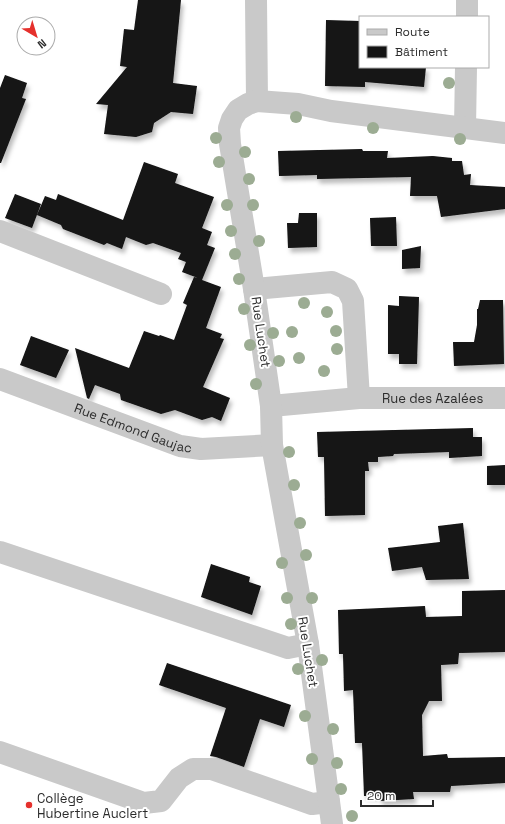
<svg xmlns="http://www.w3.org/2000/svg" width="505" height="824" font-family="'Space Grotesk',sans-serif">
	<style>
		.building { fill: #131313; filter: url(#shadow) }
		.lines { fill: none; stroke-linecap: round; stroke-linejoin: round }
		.minor { stroke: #c9c9c9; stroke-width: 22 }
		.tree { fill: #9cac93 }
		.poi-dot { fill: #e5302c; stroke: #fff; stroke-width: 1.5 }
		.labels { text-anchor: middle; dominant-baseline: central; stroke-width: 4; stroke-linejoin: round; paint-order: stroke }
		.street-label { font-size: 13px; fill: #2c2c2c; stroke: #fff }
		.poi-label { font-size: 13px; fill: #2c2c2c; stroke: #fff; text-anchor: start }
	</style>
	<defs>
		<filter id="shadow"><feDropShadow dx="2.5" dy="4.5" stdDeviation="2" flood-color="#0004"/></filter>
	</defs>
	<rect width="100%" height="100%" fill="#fff"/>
	<path class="building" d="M 138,0 L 181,0 L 173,83 L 197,86 L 193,114 L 171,112 L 154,123 L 152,132 L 136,137 L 104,134 L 108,105 L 96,104 L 127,67 L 120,66 L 124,29 L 134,30 Z
		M 326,20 L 360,21 L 360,67 L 426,67 L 424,87 L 365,82 L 365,87 L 325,86 Z
		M 5,75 L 27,83 L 22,98 L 26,99 L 1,163 L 0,163 L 0,88 Z
		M 362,149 L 363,151 L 388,151 L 387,158 L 433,156 L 452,158 L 452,161 L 462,161 L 464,175 L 471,174 L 470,185 L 505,187 L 505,209 L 441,217 L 437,196 L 410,196 L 411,177 L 317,179 L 317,175 L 279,176 L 278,151 Z
		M 144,162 L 178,174 L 175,183 L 214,197 L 202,228 L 212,232 L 207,245 L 215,248 L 202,280 L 221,287 L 206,328 L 222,334 L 220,338 L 224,339 L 203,387 L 230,398 L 221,421 L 212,417 L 202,420 L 175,410 L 161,414 L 121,400 L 120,394 L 95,385 L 89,399 L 87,398 L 75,348 L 129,368 L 144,331 L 159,336 L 160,335 L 174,340 L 187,305 L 183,303 L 194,277 L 198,278 L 182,272 L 186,262 L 178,259 L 181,253 L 153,243 L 146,245 L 126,237 L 122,249 L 107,243 L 104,245 L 63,229 L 61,225 L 37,215 L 45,196 L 56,200 L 58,194 L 123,220 Z
		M 15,194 L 41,204 L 32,228 L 5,218 Z
		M 299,213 L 317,213 L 317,247 L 288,248 L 287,223 L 298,223 Z
		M 396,217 L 397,246 L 371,246 L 370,218 Z
		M 421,246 L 420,268 L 402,269 L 402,250 Z
		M 399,296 L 419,297 L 417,364 L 399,364 L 399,354 L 388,354 L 388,305 L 399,306 Z
		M 480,300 L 503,300 L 504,364 L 454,366 L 453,342 L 474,342 L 477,325 L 477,309 L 478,309 Z
		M 31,336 L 69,350 L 56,378 L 20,365 Z
		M 473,428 L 473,437 L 482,437 L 482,456 L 449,458 L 449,452 L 394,454 L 393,456 L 378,457 L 378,462 L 368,462 L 369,471 L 365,471 L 365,515 L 325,516 L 324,457 L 318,457 L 317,432 Z
		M 505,465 L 505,485 L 487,485 L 487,466 Z
		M 463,523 L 469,579 L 426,580 L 422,567 L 392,571 L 388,548 L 440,542 L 438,526 Z
		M 211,564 L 250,577 L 249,582 L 261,586 L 252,615 L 201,597 Z
		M 505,590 L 505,652 L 459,653 L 458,664 L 441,665 L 442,701 L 429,701 L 422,715 L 423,756 L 447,754 L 448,758 L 505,757 L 505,783 L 451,786 L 450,792 L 413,792 L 414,799 L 380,801 L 380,796 L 364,796 L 362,743 L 355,743 L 353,690 L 344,691 L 343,654 L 339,654 L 338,610 L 425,606 L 426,617 L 462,616 L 462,591 Z
		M 167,663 L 291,705 L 284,727 L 260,719 L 244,767 L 216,757 L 210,756 L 226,708 L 159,685 Z"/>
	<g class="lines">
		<g class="minor">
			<path d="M 256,0 L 257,101"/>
			<path d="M 467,17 L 467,0"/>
			<path d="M 465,128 L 466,67"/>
			<path d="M 0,231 L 161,294"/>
			<path d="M 254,289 L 332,282 L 347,289 L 353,301 L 359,398"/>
			<path id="s1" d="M 0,379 L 180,446 L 201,449 L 272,445"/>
			<path id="s2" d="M 271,406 L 359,398 L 505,398"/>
			<path d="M 0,552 L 288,648 L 308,644"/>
			<path d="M 0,752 L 144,803 L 161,801 L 179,778 L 193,769 L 212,769 L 312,804 L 329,802"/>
			<path d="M 332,824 L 308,644 L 272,445 L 271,406 L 254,289 L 230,144 L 229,128 L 232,119 L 238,110 L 248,104 L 257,101 L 298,104 L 331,111 L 505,133"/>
		</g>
	</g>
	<g class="tree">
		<circle cx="449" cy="83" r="6"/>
		<circle cx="296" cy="117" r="6"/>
		<circle cx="373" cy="128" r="6"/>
		<circle cx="216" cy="138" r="6"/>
		<circle cx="460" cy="139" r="6"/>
		<circle cx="245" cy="152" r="6"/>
		<circle cx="219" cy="162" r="6"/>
		<circle cx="249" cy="179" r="6"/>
		<circle cx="227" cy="205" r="6"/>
		<circle cx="253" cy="205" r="6"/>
		<circle cx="231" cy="231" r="6"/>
		<circle cx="259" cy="241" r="6"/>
		<circle cx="235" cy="254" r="6"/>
		<circle cx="239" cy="279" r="6"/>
		<circle cx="304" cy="303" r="6"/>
		<circle cx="244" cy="309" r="6"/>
		<circle cx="327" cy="312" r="6"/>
		<circle cx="336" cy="331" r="6"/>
		<circle cx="292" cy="332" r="6"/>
		<circle cx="273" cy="333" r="6"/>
		<circle cx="250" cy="345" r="6"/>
		<circle cx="337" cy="349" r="6"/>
		<circle cx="299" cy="358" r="6"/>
		<circle cx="279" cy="361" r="6"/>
		<circle cx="324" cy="371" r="6"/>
		<circle cx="256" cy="384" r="6"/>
		<circle cx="289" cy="452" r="6"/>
		<circle cx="294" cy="485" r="6"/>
		<circle cx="300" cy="523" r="6"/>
		<circle cx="306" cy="555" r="6"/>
		<circle cx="282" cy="563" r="6"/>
		<circle cx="287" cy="598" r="6"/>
		<circle cx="312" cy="598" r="6"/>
		<circle cx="291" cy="624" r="6"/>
		<circle cx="322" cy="660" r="6"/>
		<circle cx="298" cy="669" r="6"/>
		<circle cx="305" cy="716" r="6"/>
		<circle cx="333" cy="729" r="6"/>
		<circle cx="312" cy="759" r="6"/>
		<circle cx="337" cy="763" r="6"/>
		<circle cx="341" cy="789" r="6"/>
		<circle cx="352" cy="816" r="6"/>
	</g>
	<circle class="poi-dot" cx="29" cy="805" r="4"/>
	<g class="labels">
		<g class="street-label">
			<text transform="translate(261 332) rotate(82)">Rue Luchet</text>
			<text stroke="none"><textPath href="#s2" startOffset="162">Rue des Azalées</textPath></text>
			<text stroke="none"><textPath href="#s1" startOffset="142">Rue Edmond Gaujac</textPath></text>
			<text transform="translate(308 652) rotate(81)">Rue Luchet</text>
		</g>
		<g class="poi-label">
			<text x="37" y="798">Collège<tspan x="37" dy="15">Hubertine Auclert</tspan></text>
		</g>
	</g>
	<rect x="359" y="16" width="130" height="52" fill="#ffffff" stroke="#ababab"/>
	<rect x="367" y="29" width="20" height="6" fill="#c9c9c9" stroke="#ababab"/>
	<text x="395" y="36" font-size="12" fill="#2c2c2c">Route</text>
	<rect x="367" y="46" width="20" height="12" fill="#131313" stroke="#ababab"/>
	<text x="395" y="56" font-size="12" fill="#2c2c2c">Bâtiment</text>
	<g transform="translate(36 36) rotate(142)"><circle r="19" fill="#ffffff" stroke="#ababab"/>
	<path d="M0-3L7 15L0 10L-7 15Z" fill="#e5302c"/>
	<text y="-6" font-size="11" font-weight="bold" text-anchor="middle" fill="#2c2c2c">N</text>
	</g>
	<path d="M361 800v6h72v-6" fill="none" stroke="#2c2c2c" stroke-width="2"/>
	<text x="367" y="800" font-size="12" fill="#2c2c2c" stroke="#ffffff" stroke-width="3" paint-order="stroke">20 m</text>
</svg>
